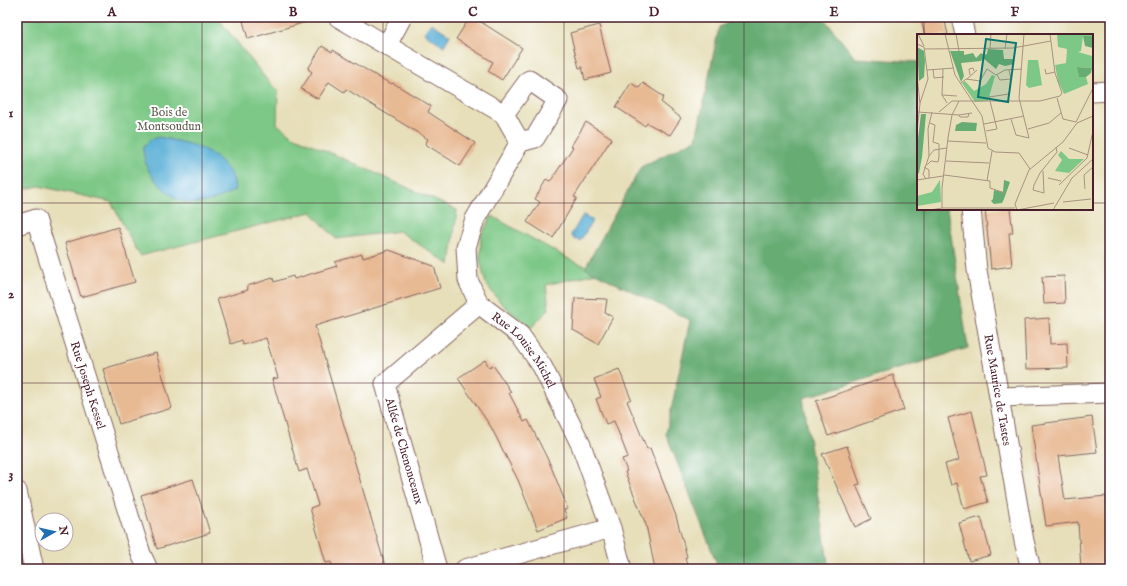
<svg xmlns="http://www.w3.org/2000/svg" width="1127" height="586" font-family="'IM FELL English',serif">
	<style>
		.green { fill: #7dc886; stroke: #647458 }
		.forest { fill: #66ac73; stroke: #58664f }
		.water { fill: #59afd6; stroke: #526780 }
		.building { fill: #e8ba94 }
		.lines { fill: none; stroke-linecap: round; stroke-linejoin: round }
		.street-casing { stroke: #81625d; stroke-width: 21 }
		.street { stroke: #fff; stroke-width: 19 }
		.grid { fill: none; stroke: #4a1f2b; stroke-width: 1; stroke-opacity: 0.55 }
		.labels { text-anchor: middle; dominant-baseline: central; stroke-width: 4; stroke-linejoin: round; paint-order: stroke }
		.park-label { font-size: 12px; fill: #5c5a4b; stroke: #fff }
		.street-label { font-size: 12px; fill: #4a1f2b; stroke: #fff }
		.inset-road { fill: none; stroke: #a89281; stroke-width: 1 }
		.view { fill: #0f766e; fill-opacity: 0.15; stroke: #0f766e; stroke-width: 2 }
		.inset-edge { fill: none; stroke: #4a1f2b; stroke-width: 2 }
		.neatline { fill: none; stroke: #4a1f2b; stroke-width: 1.5 }
		.grid-label { font-size: 13px; text-anchor: middle; font-weight: bold; fill: #4a1f2b }
	</style>
	<rect width="100%" height="100%" fill="#fff"/>
	<filter id="ink" filterUnits="userSpaceOnUse"><feTurbulence type="fractalNoise" baseFrequency=".025" numOctaves="2"/><feDisplacementMap in="SourceGraphic" scale="8" xChannelSelector="R" yChannelSelector="G"/><feConvolveMatrix kernelMatrix="1 2 1 2 8 2 1 2 1" color-interpolation-filters="sRGB"/></filter>
	<filter id="wash" filterUnits="userSpaceOnUse"><feTurbulence type="fractalNoise" baseFrequency=".012" numOctaves="4" result="noise"/><feDisplacementMap in="SourceGraphic" scale="16" xChannelSelector="R" yChannelSelector="G"/><feGaussianBlur stdDeviation="0.9" result="paint"/><feColorMatrix in="noise" values="0 0 0 0 0 0 0 0 0 0 0 0 0 0 0 0 0 1.4 0 .05"/><feComposite in="paint" operator="in"/></filter>
	<g filter="url(#wash)">
		<rect width="100%" height="100%" fill="#e7dfba"/>
		<path class="green" d="M 17,17 L 217,17 L 271,85 L 278,90 L 277,124 L 291,135 L 457,210 L 450,265 L 399,231 L 336,239 L 311,212 L 140,256 L 111,202 L 39,186 L 17,191 Z
			M 492,216 L 576,263 L 605,271 L 546,285 L 549,309 L 531,328 L 501,303 L 486,284 L 480,260 L 481,235 Z"/>
		<path class="forest" d="M 740,17 L 823,17 L 855,58 L 918,62 L 918,209 L 947,209 L 968,348 L 803,398 L 829,569 L 719,569 L 666,434 L 690,320 L 585,268 L 641,167 L 696,139 L 719,27 Z"/>
		<path class="water" d="M 431,23 L 450,35 L 444,46 L 424,33 Z
			M 159,137 C 184,143 207,145 224,165 C 232,175 234,177 235,190 C 218,200 194,209 175,198 C 171,195 167,191 163,188 C 150,176 144,165 143,148 L 151,139 Z
			M 583,215 L 593,220 L 580,241 L 578,239 L 575,240 L 571,235 Z"/>
		<g id="blocks">
			<path class="building" d="M 242,17 L 305,17 L 306,22 L 248,39 Z
				M 470,17 L 473,17 L 522,48 L 502,80 L 488,71 L 493,62 L 456,39 Z
				M 920,17 L 944,17 L 948,35 L 925,35 Z
				M 599,25 L 611,73 L 585,80 L 582,67 L 579,68 L 570,33 Z
				M 322,46 L 332,52 L 333,50 L 380,78 L 392,84 L 393,83 L 431,106 L 428,112 L 475,143 L 460,166 L 425,144 L 428,139 L 346,89 L 344,92 L 329,82 L 318,99 L 301,89 L 312,72 L 308,69 Z
				M 631,83 L 639,88 L 643,83 L 664,97 L 661,102 L 681,118 L 670,135 L 647,123 L 645,126 L 616,107 Z
				M 586,122 L 612,138 L 574,197 L 577,198 L 553,238 L 527,222 L 540,202 L 535,199 L 546,180 L 550,182 L 573,147 L 571,146 Z
				M 985,209 L 1010,209 L 1013,233 L 1009,233 L 1012,266 L 991,269 Z
				M 118,227 L 135,282 L 81,297 L 65,243 Z
				M 389,250 L 434,266 L 440,288 L 315,326 L 386,569 L 333,569 L 331,562 L 326,563 L 310,508 L 318,505 L 307,469 L 299,472 L 272,379 L 278,378 L 266,338 L 243,345 L 242,340 L 231,344 L 217,299 L 248,290 L 247,286 L 273,278 L 274,282 L 293,276 L 294,279 L 337,266 L 335,262 L 362,254 L 363,258 Z
				M 1064,276 L 1065,303 L 1044,304 L 1042,277 Z
				M 575,298 L 607,299 L 605,313 L 613,317 L 598,344 L 573,330 Z
				M 1049,318 L 1050,344 L 1067,343 L 1068,368 L 1026,369 L 1024,320 Z
				M 156,353 L 172,408 L 119,424 L 103,369 Z
				M 485,360 L 489,367 L 493,365 L 511,392 L 509,393 L 524,422 L 528,420 L 550,464 L 568,509 L 564,510 L 567,518 L 538,530 L 518,480 L 491,427 L 458,378 Z
				M 619,369 L 631,399 L 627,401 L 647,449 L 650,448 L 676,516 L 687,557 L 685,558 L 688,569 L 655,569 L 646,525 L 625,472 L 627,471 L 622,459 L 628,457 L 614,421 L 606,424 L 596,399 L 601,397 L 594,379 Z
				M 893,375 L 904,410 L 828,436 L 816,401 Z
				M 972,411 L 987,475 L 980,476 L 988,502 L 964,509 L 957,483 L 951,485 L 945,464 L 959,460 L 948,418 Z
				M 1092,417 L 1097,452 L 1058,456 L 1065,500 L 1106,496 L 1108,512 L 1110,512 L 1110,569 L 1081,569 L 1078,522 L 1046,526 L 1031,425 Z
				M 847,446 L 860,484 L 856,485 L 871,519 L 855,527 L 822,454 Z
				M 193,479 L 210,533 L 157,549 L 141,495 Z
				M 981,517 L 991,555 L 969,561 L 959,523 Z"/>
		</g>
	</g>
	<g filter="url(#ink)">
		<use href="#blocks" fill-opacity="0" stroke="#81625d" stroke-width="1"/>
		<g class="lines">
			<g class="street-casing">
				<g id="street">
					<path id="s1" d="M 338,17 L 504,114 L 529,80 L 558,100 L 535,138 L 520,142 L 475,219 L 466,247 L 468,280 L 479,304 L 520,335 L 542,366 L 581,445 L 611,528 L 622,569"/>
					<path d="M 961,17 L 965,35"/>
					<path d="M 387,45 L 402,17"/>
					<path d="M 1092,92 L 1110,91"/>
					<path d="M 504,114 L 520,142"/>
					<path id="s2" d="M 971,209 L 977,270 L 1024,541 L 1031,569"/>
					<path id="s3" d="M 17,225 L 36,219 L 141,554 L 148,569"/>
					<path d="M 999,397 L 1110,393"/>
					<path d="M 17,491 L 34,569"/>
					<path d="M 437,569 L 385,384 L 479,304"/>
					<path d="M 465,569 L 611,528"/>
				</g>
			</g>
			<use href="#street" class="street"/>
		</g>
	</g>
	<path class="grid" d="M 202,17 L 202,569M 383,17 L 383,569M 564,17 L 564,569M 744,17 L 744,569M 924,17 L 924,35M 17,203 L 918,203M 1092,203 L 1110,203M 924,209 L 924,569M 17,383 L 1110,383"/>
	<g class="labels">
		<g class="park-label">
			<text x="169" y="112">Bois de<tspan x="169" dy="14">Montsoudun</tspan></text>
		</g>
		<g class="street-label">
			<text stroke="none"><textPath href="#s1" startOffset="573">Rue Louise Michel</textPath></text>
			<text stroke="none"><textPath href="#s3" startOffset="194">Rue Joseph Kessel</textPath></text>
			<text stroke="none"><textPath href="#s2" startOffset="183">Rue Maurice de Tastes</textPath></text>
			<text transform="translate(404 451) rotate(74)">Allée de Chenonceaux</text>
		</g>
	</g>
	<g transform="translate(917 34)">
		<rect width="176" height="176" fill="#e7dfba"/>
		<path d="M 140,0 L 176,0 L 176,2 L 166,2 L 164,17 L 161,18 L 175,22 L 175,34 L 161,33 L 162,43 L 169,43 L 171,50 L 147,60 L 141,47 L 138,31 L 149,29 L 150,15 L 141,13 ZM 111,26 L 121,26 L 125,51 L 112,54 L 109,51 ZM 75,41 L 78,42 L 71,67 L 58,68 L 45,49 L 48,47 L 57,57 L 69,50 ZM 144,117 L 152,125 L 167,125 L 152,139 L 138,137 L 145,126 L 141,121 ZM 23,146 L 24,168 L 0,172 L 0,162 L 15,158 Z" fill="#7dc886"/>
		<path d="M 166,2 L 176,2 L 176,14 L 168,12 ZM 0,13 L 7,17 L 8,27 L 7,43 L 2,47 ZM 71,15 L 86,16 L 87,25 L 96,25 L 97,30 L 88,32 L 82,30 L 79,35 L 66,24 L 64,27 L 44,29 L 47,42 L 44,48 L 33,17 L 47,17 L 47,21 L 56,19 L 59,24 L 64,19 L 67,21 L 70,20 ZM 160,33 L 175,34 L 174,39 L 169,43 L 162,43 ZM 4,80 L 9,80 L 5,123 L 2,139 L 0,140 L 0,113 ZM 45,88 L 60,89 L 59,97 L 38,97 L 39,91 ZM 87,146 L 93,148 L 87,165 L 85,169 L 77,170 L 74,167 L 76,165 L 77,156 L 86,158 Z" fill="#66ac73"/>
		<path class="inset-road" d="M 1,0 L 7,12M 28,0 L 38,41 L 65,82 L 71,114 L 78,118 L 102,119 L 113,135M 39,0 L 42,17M 0,10 L 7,13 L 11,45 L 3,69M 73,14 L 74,0M 8,15 L 96,14 L 134,7M 88,15 L 90,0M 16,35 L 17,44 L 27,43M 26,35 L 25,61 L 30,69M 128,35 L 129,40 L 138,38M 10,36 L 37,34M 0,41 L 3,70 L 0,97M 53,41 L 52,35 L 56,34 L 57,37M 80,41 L 83,46 L 94,45 L 92,36M 50,45 L 60,36M 44,49 L 49,45 L 63,47 L 70,35 L 79,41 L 88,36 L 105,35M 0,61 L 0,76M 25,61 L 40,62M 140,64 L 146,85 L 159,88M 1,78 L 42,81 L 55,79M 22,78 L 35,67 L 123,67 L 143,62 L 145,59 L 138,39 L 133,0M 42,81 L 43,83 L 51,83 L 52,79M 94,85 L 99,101 L 112,104 L 102,64 L 107,0M 159,88 L 176,54M 67,90 L 107,82M 111,95 L 132,89 L 144,79M 69,97 L 80,95 L 72,63 L 92,60 L 93,53M 31,107 L 69,109M 152,114 L 171,121M 12,122 L 17,116 L 30,114M 29,127 L 72,129M 10,131 L 14,127 L 21,128 L 22,123 L 22,110 L 16,108 L 18,91 L 13,89M 7,133 L 12,136 L 12,144M 126,137 L 127,159 L 116,156 L 117,151 L 123,139 L 140,118 L 139,113M 27,141 L 73,147 L 73,154 L 88,159M 131,144 L 144,147M 9,145 L 6,140 L 12,122 L 11,95 L 15,78M 0,146 L 26,142M 70,147 L 75,117M 142,151 L 170,124 L 176,97M 168,155 L 167,141 L 176,133M 146,168 L 174,165M 25,174 L 25,154 L 31,104 L 35,81 L 42,67M 13,176 L 25,174 L 98,174M 100,176 L 98,170 L 112,136 L 146,108 L 160,89 L 176,82M 100,176 L 137,169M 136,176 L 155,144 L 176,125"/>
		<path class="view" d="M 69,5 L 99,9 L 91,68 L 61,63 Z"/>
		<rect width="176" height="176" class="inset-edge"/>
	</g>
	<rect width="1127" height="586" fill="none" stroke="#fff" stroke-width="44"/>
	<g transform="translate(54 532) rotate(82)"><circle r="19" fill="#ffffff" stroke="#b7a5aa"/>
	<path d="M0-3L7 15L0 10L-7 15Z" fill="#1f6fb2"/>
	<text y="-6" font-size="11" font-weight="bold" text-anchor="middle" fill="#4a1f2b">N</text>
	</g>
	<rect x="22" y="22" width="1083" height="542" class="neatline"/>
	<g class="grid-label">
		<text x="112" y="16">A</text>
		<text x="293" y="16">B</text>
		<text x="473" y="16">C</text>
		<text x="654" y="16">D</text>
		<text x="834" y="16">E</text>
		<text x="1015" y="16">F</text>
		<text x="11" y="117">1</text>
		<text x="11" y="298">2</text>
		<text x="11" y="478">3</text>
	</g>
</svg>
